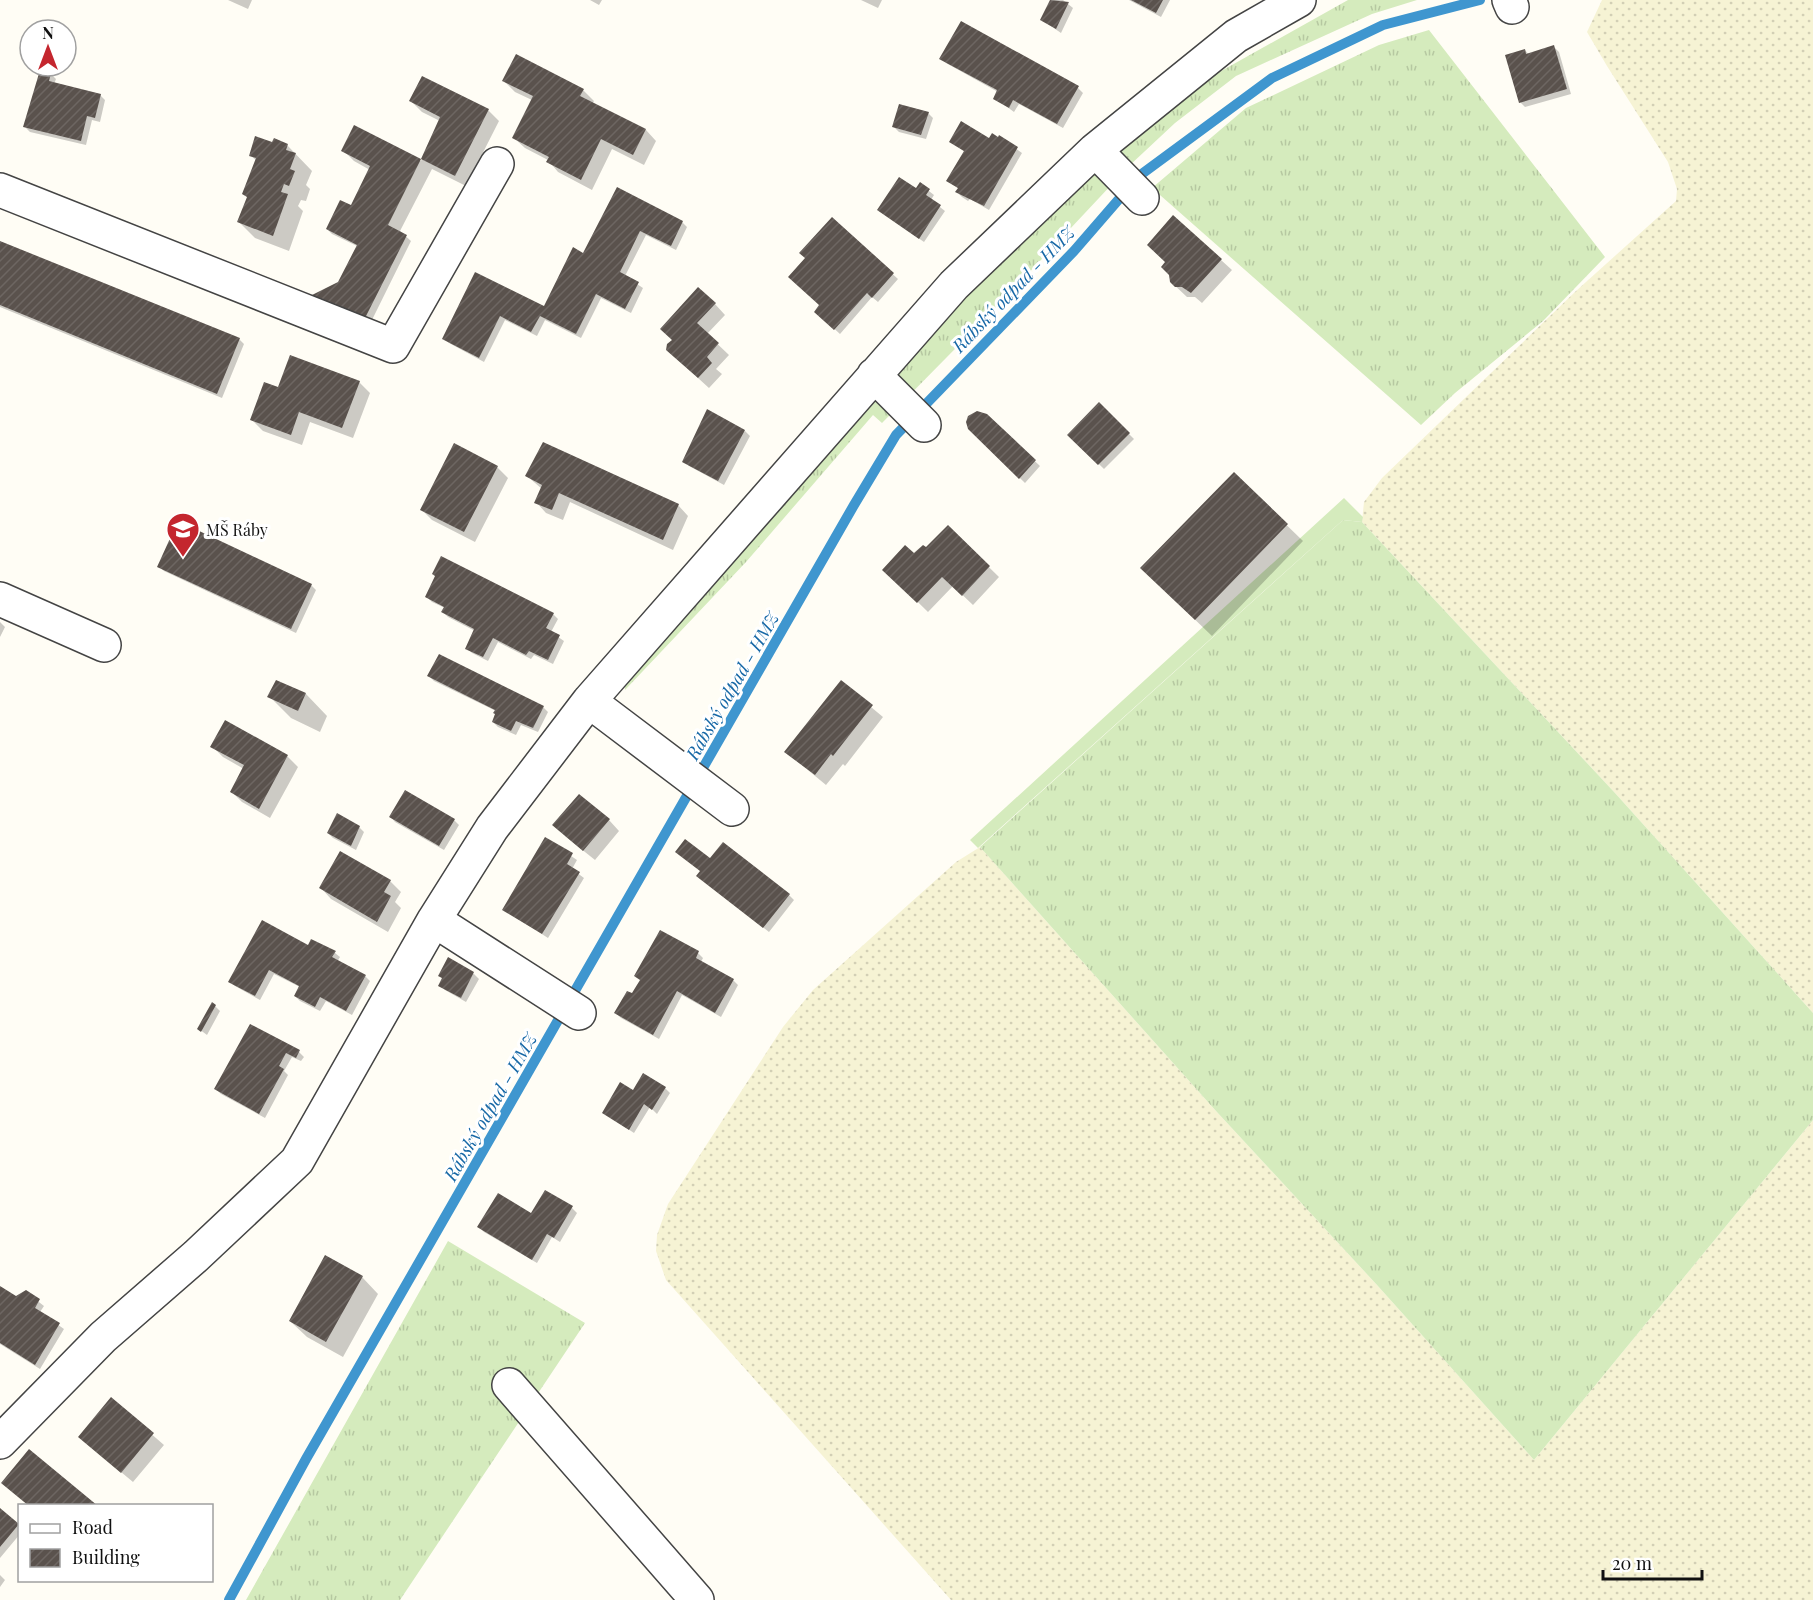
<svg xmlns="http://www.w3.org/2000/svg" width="1813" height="1600" font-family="'Playfair Display',serif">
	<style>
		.farmland { fill: url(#farmland-dots) }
		.grass { fill: url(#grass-tufts) }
		.garden { fill: #d5ebbd }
		.shadow { fill: #0003 }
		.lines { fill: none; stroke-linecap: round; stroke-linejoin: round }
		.stream { stroke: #3f96cf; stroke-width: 10 }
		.building { fill: url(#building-hatch) }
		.minor-casing { stroke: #444; stroke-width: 36 }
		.minor { stroke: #fff; stroke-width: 33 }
		.labels { text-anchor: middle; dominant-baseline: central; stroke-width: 6; stroke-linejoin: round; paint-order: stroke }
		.poi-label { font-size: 16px; fill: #111; stroke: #fff; text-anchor: start }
		.water-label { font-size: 18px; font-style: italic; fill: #1768a6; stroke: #fff }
	</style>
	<defs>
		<pattern id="farmland-dots" width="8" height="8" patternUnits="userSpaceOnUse" patternTransform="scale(1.5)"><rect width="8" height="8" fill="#f6f3d4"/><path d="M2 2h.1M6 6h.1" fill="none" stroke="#d2cfb5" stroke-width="1.8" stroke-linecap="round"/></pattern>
		<pattern id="grass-tufts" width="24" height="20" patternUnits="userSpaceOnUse" patternTransform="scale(1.5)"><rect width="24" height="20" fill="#d5ebbd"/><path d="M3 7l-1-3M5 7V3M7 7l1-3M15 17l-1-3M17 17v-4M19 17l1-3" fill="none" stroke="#b6c8a1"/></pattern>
		<pattern id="building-hatch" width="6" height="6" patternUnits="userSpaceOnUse" patternTransform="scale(1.5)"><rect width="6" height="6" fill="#5a524d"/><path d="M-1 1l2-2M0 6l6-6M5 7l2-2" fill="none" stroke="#6d6662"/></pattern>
	</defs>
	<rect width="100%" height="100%" fill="#fffdf5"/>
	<path class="farmland" d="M 1602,0 L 1813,0 L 1813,1013 L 1615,793 L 1362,522 L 1364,502 L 1382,478 L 1576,291 L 1676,201 L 1677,189 L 1668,162 L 1607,66 L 1587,32 Z
		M 980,847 L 1216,1111 L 1377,1285 L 1534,1460 L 1813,1120 L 1813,1600 L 951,1600 L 666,1280 L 656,1251 L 657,1235 L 668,1204 L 783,1027 L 813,990 L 956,862 Z"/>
	<path class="grass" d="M 1348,0 L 1417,0 L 1372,14 L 1236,76 L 1175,123 L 1129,166 L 1010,293 L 882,423 L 873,415 L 746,562 L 625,690 L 624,680 L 938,317 L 1059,203 L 1191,88 Z
		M 1429,30 L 1605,257 L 1543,321 L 1455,393 L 1421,425 L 1152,188 L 1246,108 L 1379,45 Z
		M 1343,520 L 1362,522 L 1615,793 L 1813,1013 L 1813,1120 L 1534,1460 L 1377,1285 L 1216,1111 L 980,847 Z
		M 448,1241 L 585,1323 L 400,1600 L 246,1600 Z"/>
	<path class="garden" d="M 1344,498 L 1363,517 L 1362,522 L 1343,520 L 978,848 L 970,840 Z"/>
	<path class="shadow" d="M 228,0 L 252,0 L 248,9 Z
		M 590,0 L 602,0 L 599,5 Z
		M 861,0 L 882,0 L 878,8 Z
		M 1052,0 L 1063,0 L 1073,8 L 1061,33 L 1042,20 Z
		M 1129,0 L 1170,0 L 1161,17 Z
		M 1554,47 L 1559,52 L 1571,94 L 1525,107 L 1520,102 L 1525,50 L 1529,55 Z
		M 941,58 L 1078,88 L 1083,93 L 1063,128 L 1019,104 L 1014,112 L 995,98 L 998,92 L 946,63 Z
		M 51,74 L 56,79 L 54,84 L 100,95 L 105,100 L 100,122 L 92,120 L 86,145 L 30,132 L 25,127 Z
		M 504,81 L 583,90 L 594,101 L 592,104 L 646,130 L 656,141 L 644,165 L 612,149 L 592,190 L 558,172 L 548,160 L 525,148 L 514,138 L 532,100 L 515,92 Z
		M 411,101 L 488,110 L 499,121 L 466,186 L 432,169 L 400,231 L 411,241 L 370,324 L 339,283 L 357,246 L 332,234 L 327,229 L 359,211 L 370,170 L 354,161 L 343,150 L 355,127 L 421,161 L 440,121 L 422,112 Z
		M 928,113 L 933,118 L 926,139 L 899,132 L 894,127 Z
		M 999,137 L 1022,153 L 989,210 L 970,199 L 968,201 L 962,197 L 957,192 L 959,189 L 948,181 L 965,152 L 951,142 L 990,140 Z
		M 273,144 L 287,145 L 312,171 L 306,185 L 310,189 L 306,201 L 301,200 L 298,206 L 303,211 L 289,251 L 255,238 L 239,222 L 248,198 L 257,161 L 250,155 Z
		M 920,184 L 934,195 L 931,200 L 945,211 L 924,242 L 878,210 L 916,190 Z
		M 617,189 L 682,222 L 687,227 L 676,250 L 646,235 L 625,276 L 643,288 L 631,313 L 601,298 L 581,338 L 545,320 L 537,336 L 505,320 L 484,362 L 449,343 L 444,338 L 476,274 L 545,308 L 584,255 Z
		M 832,219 L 898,279 L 878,302 L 872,297 L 840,334 L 816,312 L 821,305 L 806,258 Z
		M 0,242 L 239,339 L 244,344 L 222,398 L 0,307 Z
		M 1221,260 L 1232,270 L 1202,303 L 1195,297 L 1187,297 L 1171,282 L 1170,275 Z
		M 715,304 L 725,315 L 707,334 L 729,355 L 716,369 L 722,374 L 709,388 L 667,350 Z
		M 359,382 L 370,393 L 353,438 L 310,422 L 302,445 L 263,431 L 252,420 L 279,389 Z
		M 1099,404 L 1134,439 L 1104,469 L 1069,435 Z
		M 985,414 L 1040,466 L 1025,483 L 969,428 Z
		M 745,431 L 750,436 L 724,485 L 689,466 L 684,461 Z
		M 455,445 L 497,467 L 508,478 L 475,542 L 432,520 L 421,509 Z
		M 1234,474 L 1303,541 L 1212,636 L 1159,585 Z
		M 527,476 L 678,505 L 688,516 L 673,550 L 570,502 L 563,520 L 546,513 L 536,502 L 542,489 Z
		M 948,527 L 999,577 L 973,605 L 953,586 L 928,612 L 884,569 L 927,549 Z
		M 159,566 L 311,585 L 316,590 L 296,633 L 164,571 Z
		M 427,597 L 553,614 L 558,619 L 551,632 L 564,641 L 553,664 L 534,655 L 531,659 L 498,642 L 488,661 L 472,653 L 467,648 L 475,631 L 448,617 L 443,612 L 445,608 L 432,602 Z
		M 0,622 L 5,627 L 0,637 Z
		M 429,676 L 543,707 L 548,712 L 538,732 L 521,725 L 516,735 L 498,727 L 493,722 L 496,711 L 434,681 Z
		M 276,682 L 306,694 L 327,716 L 320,732 L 291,718 L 269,696 Z
		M 841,682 L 883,717 L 845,766 L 843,764 L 826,785 L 786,752 Z
		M 212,746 L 287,756 L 298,767 L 270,818 L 242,802 L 232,792 L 244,769 L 223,757 Z
		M 391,817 L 454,820 L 459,825 L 444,850 L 395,822 Z
		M 609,820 L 619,831 L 595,860 L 565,836 Z
		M 359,827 L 364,832 L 356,850 L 333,838 L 328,833 Z
		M 546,839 L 577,860 L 572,869 L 584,878 L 548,938 L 504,910 Z
		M 710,860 L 789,895 L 794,900 L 769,932 L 703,880 Z
		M 390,881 L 401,892 L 395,902 L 401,908 L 388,932 L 331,899 L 321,888 Z
		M 312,941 L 335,953 L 340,957 L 337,962 L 365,976 L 370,981 L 352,1015 L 326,1001 L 320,1011 L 300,1001 L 295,996 L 300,987 L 274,974 L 260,1000 L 235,986 L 230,982 L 309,947 Z
		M 698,953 L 703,958 L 701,962 L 733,980 L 738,985 L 721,1017 L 682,995 L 659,1039 L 621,1018 L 616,1013 Z
		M 449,959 L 474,974 L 479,979 L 466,1002 L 445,990 L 440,985 L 443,979 L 440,976 Z
		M 215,1006 L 220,1011 L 207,1035 L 199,1029 Z
		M 251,1026 L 299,1052 L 304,1057 L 301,1061 L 292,1057 L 284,1071 L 288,1075 L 265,1118 L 221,1094 L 216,1089 Z
		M 665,1088 L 670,1093 L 657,1114 L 650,1107 L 634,1133 L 604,1113 Z
		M 572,1208 L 577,1213 L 560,1242 L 552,1237 L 537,1263 L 484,1232 L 479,1227 Z
		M 362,1277 L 378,1294 L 343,1357 L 307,1337 L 290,1321 Z
		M 0,1288 L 16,1298 L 26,1292 L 44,1306 L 40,1312 L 64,1329 L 40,1369 L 0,1344 Z
		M 111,1399 L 164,1445 L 133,1482 L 91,1447 Z
		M 0,1510 L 20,1527 L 20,1534 L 0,1558 Z
		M 0,1575 L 5,1580 L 0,1587 Z"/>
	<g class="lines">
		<path class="stream" d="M 229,1600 L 306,1459 L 854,505 L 896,435 L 1074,251 L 1139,176 L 1272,78 L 1383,25 L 1480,0"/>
	</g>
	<path class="building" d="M 1050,0 L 1069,2 L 1056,29 L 1040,20 Z
		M 1131,0 L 1163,0 L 1156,13 Z
		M 961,21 L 1079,86 L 1057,124 L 1013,100 L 1009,108 L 993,99 L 997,90 L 939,59 Z
		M 1554,45 L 1567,89 L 1519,103 L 1505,55 L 1525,49 L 1526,54 Z
		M 516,54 L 584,89 L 580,96 L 646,129 L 633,155 L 601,139 L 581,180 L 546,162 L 549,157 L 512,138 L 533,96 L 502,81 Z
		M 40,70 L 51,73 L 49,81 L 101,94 L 95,118 L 87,116 L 81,141 L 23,127 Z
		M 422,76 L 489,109 L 455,176 L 421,159 L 440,117 L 409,101 Z
		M 899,104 L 929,112 L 921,135 L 892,127 Z
		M 961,121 L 989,138 L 992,133 L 998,137 L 999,135 L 1018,147 L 984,206 L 955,192 L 958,188 L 946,181 L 964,151 L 949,142 Z
		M 354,125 L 421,159 L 388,225 L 407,235 L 364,320 L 308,297 L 338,282 L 357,245 L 326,229 L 340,200 L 351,205 L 370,166 L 341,151 Z
		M 255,136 L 272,142 L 274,138 L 288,144 L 286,150 L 296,153 L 290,169 L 295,171 L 289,186 L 284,184 L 281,192 L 288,194 L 273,236 L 237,222 L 247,197 L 242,194 L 256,158 L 249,156 Z
		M 899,177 L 916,188 L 920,182 L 930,189 L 926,195 L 941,205 L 919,239 L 877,210 Z
		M 617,187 L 683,221 L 671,246 L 640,231 L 620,272 L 639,282 L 625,309 L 596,294 L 576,334 L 540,316 L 531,332 L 500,316 L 479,358 L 442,339 L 475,272 L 544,306 L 573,247 L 583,253 Z
		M 1173,215 L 1222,259 L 1191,293 L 1182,287 L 1175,287 L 1170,282 L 1169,275 L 1161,267 L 1165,262 L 1147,245 Z
		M 832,217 L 894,273 L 872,298 L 867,293 L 834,330 L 814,312 L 819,305 L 788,277 L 805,258 L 799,253 Z
		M 0,241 L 240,338 L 217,394 L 0,305 Z
		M 698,287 L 716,303 L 697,323 L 719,343 L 707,357 L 712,363 L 698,378 L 666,350 L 667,344 L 672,340 L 660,329 Z
		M 290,355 L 360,381 L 342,428 L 299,412 L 291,435 L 250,420 L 264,382 L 278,387 Z
		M 1099,402 L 1130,433 L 1098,465 L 1067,435 Z
		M 707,409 L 745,430 L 718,481 L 682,462 Z
		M 977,411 L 987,414 L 1036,460 L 1019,479 L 968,429 L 966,422 L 968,416 Z
		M 543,442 L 679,504 L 663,540 L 559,493 L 552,510 L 534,503 L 542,485 L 525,476 Z
		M 454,443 L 498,466 L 464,532 L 420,510 Z
		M 1234,472 L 1288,524 L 1195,620 L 1140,568 Z
		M 178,521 L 312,584 L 291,629 L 157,567 Z
		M 948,525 L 990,566 L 962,596 L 942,577 L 917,603 L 882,570 L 905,545 L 914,553 L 923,545 L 926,547 Z
		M 441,556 L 554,613 L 546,628 L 560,635 L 548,660 L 529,651 L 526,655 L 493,638 L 483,657 L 465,649 L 474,629 L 441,612 L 444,607 L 425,597 L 435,576 L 432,574 Z
		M 439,654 L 544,706 L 533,728 L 516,721 L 511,731 L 492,722 L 495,714 L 493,713 L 495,710 L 427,676 Z
		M 276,680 L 306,693 L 298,711 L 267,697 Z
		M 841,680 L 873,705 L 833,756 L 831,754 L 815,775 L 784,752 Z
		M 225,720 L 288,755 L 259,809 L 230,792 L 244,765 L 210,747 Z
		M 405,790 L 455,819 L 439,846 L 389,817 Z
		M 579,794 L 610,819 L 583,851 L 552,825 Z
		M 337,813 L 360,826 L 351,846 L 327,833 Z
		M 545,837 L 573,853 L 567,864 L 580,872 L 542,934 L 502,910 Z
		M 685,839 L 710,858 L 723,842 L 790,894 L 763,928 L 696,876 L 700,871 L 675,852 Z
		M 340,851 L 391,880 L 384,892 L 391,896 L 377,922 L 319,888 Z
		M 262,920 L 308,945 L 311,939 L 336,951 L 332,957 L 366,975 L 346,1011 L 320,997 L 315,1007 L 294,996 L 299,986 L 269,970 L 255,996 L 228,982 Z
		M 660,930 L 699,951 L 696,958 L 734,979 L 715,1013 L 677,991 L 653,1035 L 614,1013 L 627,991 L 632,993 L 640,980 L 634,976 Z
		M 448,957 L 474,972 L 461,998 L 438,986 L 442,978 L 438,976 Z
		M 212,1002 L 216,1005 L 201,1032 L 197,1029 Z
		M 250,1024 L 300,1050 L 296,1058 L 286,1053 L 279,1066 L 284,1069 L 259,1114 L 214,1089 Z
		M 643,1073 L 666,1087 L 652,1110 L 644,1104 L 629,1130 L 602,1113 L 620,1082 L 633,1090 Z
		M 545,1190 L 573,1206 L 554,1238 L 547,1234 L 532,1260 L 477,1227 L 498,1193 L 531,1213 Z
		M 325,1255 L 363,1276 L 326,1342 L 289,1321 Z
		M 0,1286 L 16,1296 L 26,1290 L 40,1299 L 35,1308 L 60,1323 L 35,1365 L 0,1343 Z
		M 111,1397 L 154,1433 L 121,1473 L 78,1437 Z
		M 29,1449 L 98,1506 L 29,1506 L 1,1483 Z
		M 0,1508 L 19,1524 L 0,1547 Z"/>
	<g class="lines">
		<g class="minor-casing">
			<path id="minor" d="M 1509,0 L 1512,7
				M 1095,150 L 1142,198
				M 0,190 L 393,346 L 497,164
				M 874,375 L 924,425
				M 0,599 L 104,645
				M 589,701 L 732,809
				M 434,920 L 579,1013
				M 509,1385 L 697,1600
				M 0,1442 L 103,1337 L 196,1256 L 297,1161 L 434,920 L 492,828 L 589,701 L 954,285 L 1095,150 L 1236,36 L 1299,0"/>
		</g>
		<use href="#minor" class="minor"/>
	</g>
	<defs>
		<g id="school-pin" transform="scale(1.725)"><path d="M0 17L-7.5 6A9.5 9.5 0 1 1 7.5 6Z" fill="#c4262e" stroke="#fff"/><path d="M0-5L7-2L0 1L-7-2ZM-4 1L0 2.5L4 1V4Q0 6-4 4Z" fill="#fff"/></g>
	</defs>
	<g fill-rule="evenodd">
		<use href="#school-pin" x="183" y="529"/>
	</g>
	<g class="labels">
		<g class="poi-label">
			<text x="206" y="529">MŠ Ráby</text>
		</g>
		<g class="water-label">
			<text transform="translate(1013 289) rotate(-46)">Rábský odpad - HMZ</text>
			<text transform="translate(732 686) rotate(-60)">Rábský odpad - HMZ</text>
			<text transform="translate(490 1107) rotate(-60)">Rábský odpad - HMZ</text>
		</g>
	</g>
	<rect x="18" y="1504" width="195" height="78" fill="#ffffff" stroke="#a0a0a0" stroke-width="1.5"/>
	<rect x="30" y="1524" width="30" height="9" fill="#ffffff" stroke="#a0a0a0" stroke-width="1.5"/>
	<text x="72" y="1534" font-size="18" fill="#111111">Road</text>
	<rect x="30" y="1549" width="30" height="18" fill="url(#building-hatch)" stroke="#a0a0a0" stroke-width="1.5"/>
	<text x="72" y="1564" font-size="18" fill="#111111">Building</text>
	<g transform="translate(48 48)"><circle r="28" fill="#ffffff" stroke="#a0a0a0" stroke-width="1.5"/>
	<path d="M0-4.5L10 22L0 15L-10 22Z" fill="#c4262e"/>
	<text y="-9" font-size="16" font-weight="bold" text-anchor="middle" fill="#111111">N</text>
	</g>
	<path d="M1603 1570v9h99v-9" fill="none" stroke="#111111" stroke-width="3"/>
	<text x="1612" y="1570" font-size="18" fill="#111111" stroke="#ffffff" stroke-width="4.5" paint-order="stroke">20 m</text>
</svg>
